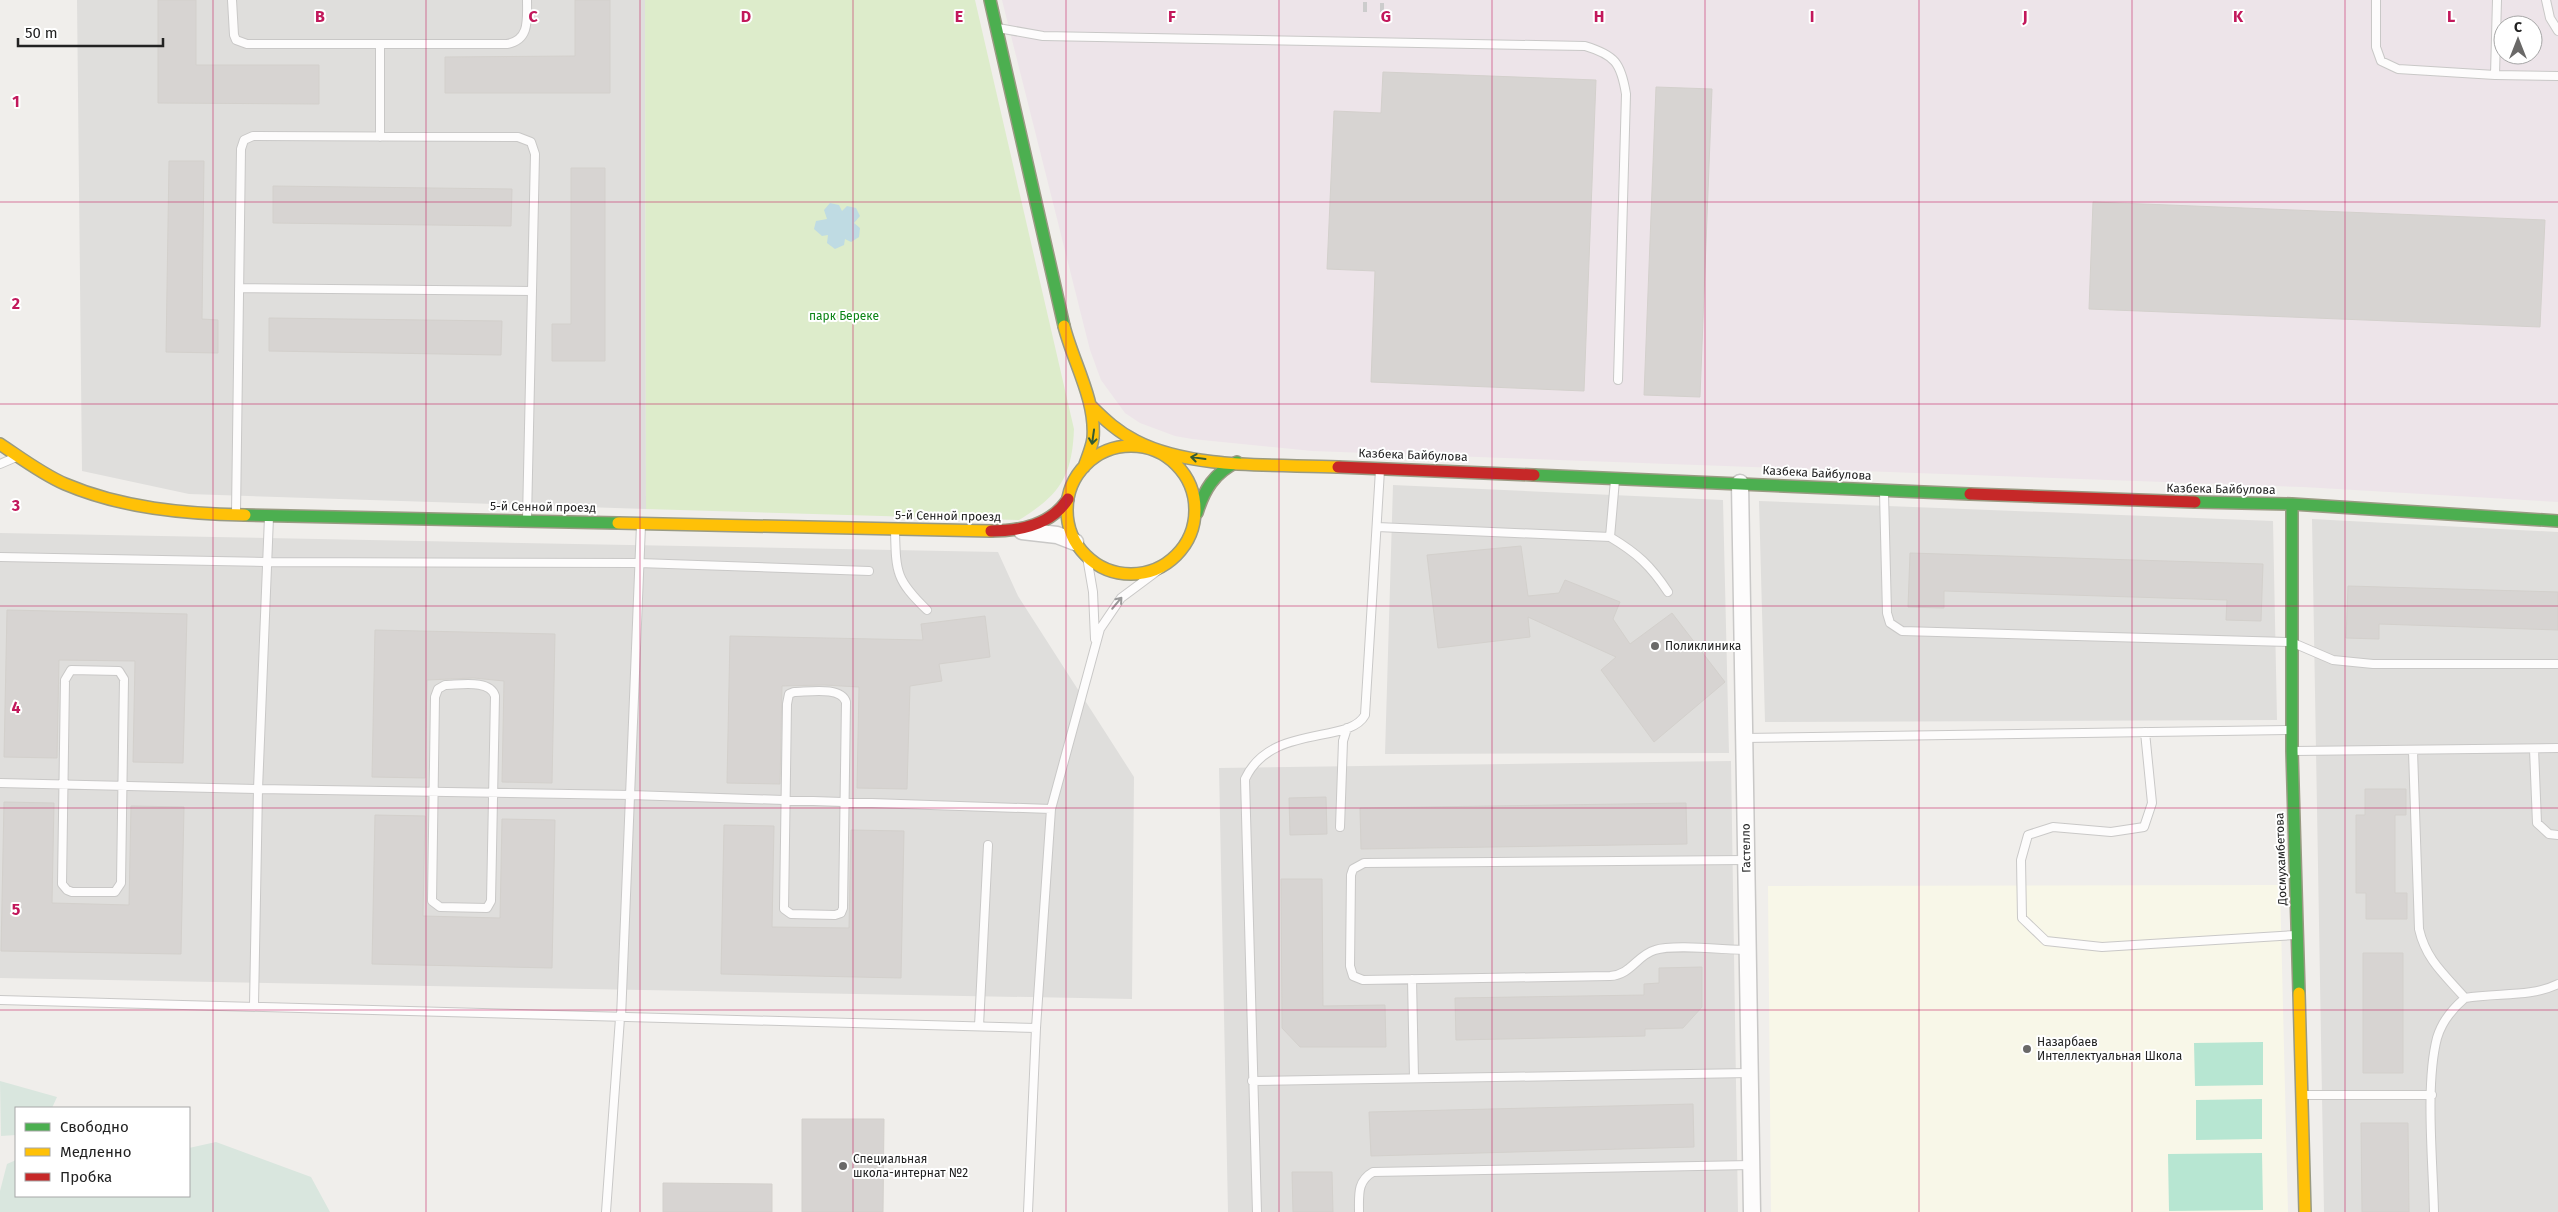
<svg xmlns="http://www.w3.org/2000/svg" width="2558" height="1212" font-family="'Fira Sans',sans-serif">
	<style>
		.residential { fill: #dfdedc }
		.industrial { fill: #ede4e9; fill-rule: evenodd }
		.education { fill: #f8f7e8 }
		.grass { fill: #ddeccb }
		.wetland { fill: #d9e6de }
		.pitch { fill: #b7e6d2 }
		.water { fill: #bfdbe3 }
		.building { fill: #d7d4d2; stroke: #d3d0cc }
		.lines { fill: none; stroke-linecap: round; stroke-linejoin: round }
		.lane-casing { stroke: #c9c8c7; stroke-width: 10 }
		.street-casing { stroke: #c9c8c7; stroke-width: 19 }
		.fast-casing { stroke: #999a82; stroke-width: 14 }
		.slow-casing { stroke: #999a82; stroke-width: 14 }
		.jam-casing { stroke: #999a82; stroke-width: 14 }
		.lane { stroke: #fdfcfc; stroke-width: 8 }
		.street { stroke: #fdfcfc; stroke-width: 16 }
		.fast { stroke: #4caf50; stroke-width: 11 }
		.slow { stroke: #ffc107; stroke-width: 11 }
		.jam { stroke: #c62828; stroke-width: 11 }
		.rail { stroke: #ccc; stroke-width: 4; stroke-dasharray: 10 10; stroke-linecap: butt }
		.oneway { stroke: #335a34 }
		.oneway2 { stroke: #9a9a9a }
		.grid { fill: none; stroke: #c2185b; stroke-width: 1; stroke-opacity: 0.55 }
		.poi-dot { fill: #6a6968; stroke: #fff; stroke-width: 2 }
		.labels { text-anchor: middle; dominant-baseline: central; stroke-width: 4; stroke-linejoin: round; paint-order: stroke }
		.park-label { font-size: 12px; fill: #0c8416; stroke: #fff }
		.street-label { font-size: 12px; fill: #222; stroke: #fff }
		.poi-label { font-size: 12px; fill: #222; stroke: #fff; text-anchor: start }
		.grid-label { font-size: 16px; text-anchor: middle; font-weight: bold; fill: #c2185b; stroke: #fff; stroke-width: 4; stroke-linejoin: round; paint-order: stroke }
	</style>
	<rect width="100%" height="100%" fill="#f0eeeb"/>
	<path class="residential" d="M 77,0 L 645,0 L 646,509 L 189,494 L 82,471 Z
		M 1393,485 L 1723,500 L 1729,753 L 1385,754 Z
		M 1759,501 L 2273,521 L 2277,720 L 1765,722 Z
		M 2312,519 L 2558,532 L 2558,1212 L 2324,1212 Z
		M 0,533 L 998,552 L 1018,596 L 1134,777 L 1132,999 L 0,978 Z
		M 1731,761 L 1738,1212 L 1228,1212 L 1219,768 Z"/>
	<path class="industrial" d="M 1002,0 L 2558,0 L 2558,502 L 2303,487 L 1312,451 L 1192,439 L 1175,436 L 1140,423 L 1125,413 L 1101,380 L 1090,350 ZM 2503,25 L 2533,25 L 2533,55 L 2503,55 Z"/>
	<path class="education" d="M 2280,885 L 2288,1212 L 1771,1212 L 1768,886 Z"/>
	<path class="grass" d="M 645,0 L 975,0 L 1074,429 C 1072,478 1059,495 1019,520 L 646,509 Z"/>
	<path class="wetland" d="M 0,1081 L 57,1097 L 52,1108 L 16,1108 L 16,1135 L 1,1136 Z
		M 216,1142 L 311,1177 L 330,1212 L 0,1212 L 0,1191 L 7,1164 L 16,1160 L 16,1196 L 189,1196 L 189,1148 Z"/>
	<path class="pitch" d="M 2263,1042 L 2263,1085 L 2195,1086 L 2194,1043 Z
		M 2262,1099 L 2262,1139 L 2196,1140 L 2196,1100 Z
		M 2262,1153 L 2263,1210 L 2169,1211 L 2168,1154 Z"/>
	<path class="water" d="M 830,203 L 839,205 L 842,211 L 847,206 L 856,208 L 860,216 L 854,223 L 860,228 L 859,237 L 851,242 L 845,239 L 844,245 L 835,249 L 827,243 L 828,235 L 822,236 L 814,229 L 816,221 L 827,219 L 824,210 Z"/>
	<path class="building" d="M 158,0 L 196,0 L 196,65 L 319,65 L 319,104 L 158,103 Z
		M 575,0 L 610,0 L 610,93 L 445,93 L 445,57 L 575,56 Z
		M 1383,72 L 1596,80 L 1584,391 L 1371,382 L 1375,271 L 1327,269 L 1334,111 L 1381,113 Z
		M 1656,87 L 1712,89 L 1700,397 L 1644,395 Z
		M 169,161 L 204,161 L 202,319 L 218,320 L 218,353 L 166,352 Z
		M 571,168 L 605,168 L 605,361 L 552,361 L 552,324 L 571,324 Z
		M 273,186 L 512,189 L 511,226 L 273,223 Z
		M 2093,202 L 2545,220 L 2540,327 L 2089,309 Z
		M 269,318 L 502,321 L 501,355 L 269,351 Z
		M 1521,546 L 1528,596 L 1559,593 L 1565,580 L 1620,602 L 1613,619 L 1630,644 L 1672,613 L 1725,682 L 1654,742 L 1601,670 L 1616,657 L 1528,617 L 1530,637 L 1438,648 L 1427,555 Z
		M 1910,553 L 2263,564 L 2261,621 L 2226,620 L 2227,600 L 1944,591 L 1944,608 L 1908,607 Z
		M 2348,586 L 2558,592 L 2558,630 L 2379,624 L 2379,639 L 2346,638 Z
		M 7,610 L 187,614 L 183,763 L 133,762 L 135,661 L 59,660 L 57,758 L 4,757 Z
		M 985,616 L 990,657 L 939,664 L 942,681 L 910,686 L 907,789 L 857,788 L 859,687 L 824,685 L 782,686 L 780,784 L 727,783 L 730,636 L 923,640 L 921,624 Z
		M 375,630 L 555,634 L 552,783 L 502,782 L 504,681 L 474,678 L 427,680 L 425,778 L 372,777 Z
		M 2365,789 L 2406,789 L 2406,815 L 2395,815 L 2395,893 L 2407,893 L 2407,919 L 2366,919 L 2366,893 L 2356,893 L 2356,815 L 2365,815 Z
		M 1326,797 L 1327,834 L 1290,835 L 1289,798 Z
		M 4,802 L 54,803 L 52,903 L 129,905 L 131,806 L 184,807 L 181,954 L 1,951 Z
		M 1686,803 L 1687,844 L 1361,849 L 1360,808 Z
		M 375,815 L 425,816 L 423,916 L 500,918 L 502,819 L 555,820 L 552,968 L 372,964 Z
		M 724,825 L 774,826 L 772,927 L 849,928 L 851,830 L 904,831 L 901,978 L 721,974 Z
		M 1281,879 L 1322,879 L 1323,1006 L 1385,1005 L 1386,1047 L 1300,1047 L 1282,1028 Z
		M 2363,953 L 2403,953 L 2403,1073 L 2363,1073 Z
		M 1702,967 L 1702,1007 L 1683,1028 L 1645,1029 L 1645,1036 L 1456,1040 L 1455,998 L 1644,995 L 1644,984 L 1659,983 L 1659,968 Z
		M 1693,1104 L 1694,1147 L 1371,1156 L 1369,1112 Z
		M 802,1119 L 884,1119 L 883,1212 L 802,1212 Z
		M 2361,1123 L 2408,1123 L 2409,1212 L 2362,1212 Z
		M 1292,1172 L 1332,1172 L 1333,1212 L 1293,1212 Z
		M 663,1183 L 772,1184 L 772,1212 L 663,1212 Z"/>
	<g class="lines">
		<g class="lane-casing">
			<path id="lane" d="M 232,0 L 234,35 L 236,40 L 247,44 L 507,44 C 530,40 527,19 527,0
				M 2376,0 L 2376,47 L 2381,61 L 2398,69 L 2495,75
				M 2497,0 L 2495,75 L 2558,76
				M 2546,0 L 2550,18 L 2558,31
				M 998,28 L 1043,36 L 1585,46 C 1615,55 1621,63 1626,94 L 1618,380
				M 380,44 L 380,137
				M 239,288 L 532,291
				M 0,464 L 14,458
				M 1884,493 L 1887,613 L 1890,623 L 1902,631 L 2291,642 L 2333,660 L 2373,664 L 2558,664
				M 236,513 L 241,149 L 244,140 L 253,136 L 518,137 L 531,142 L 535,154 L 527,519
				M 269,517 L 258,789 L 631,795 L 1051,809
				M 1377,527 L 1610,537 L 1615,480
				M 895,531 C 896,573 896,580 927,610
				M 1610,537 C 1637,553 1651,566 1668,592
				M 0,557 L 265,562 L 639,563 L 869,571
				M 1087,557 L 1093,592 L 1095,639
				M 71,670 L 119,671 L 124,679 L 121,883 L 115,892 L 72,892 L 67,890 L 62,884 L 65,680 Z
				M 445,685 C 459,685 490,679 495,696 L 491,901 L 487,908 L 440,907 L 432,901 L 435,697 L 438,689 Z
				M 794,692 C 808,692 841,686 846,702 L 843,908 L 841,913 L 835,915 L 791,914 L 784,909 L 787,704 L 789,694 Z
				M 2145,732 L 2152,803 L 2144,827 L 2111,832 L 2053,827 L 2028,835 L 2021,860 L 2022,918 L 2046,941 L 2102,947 L 2295,935
				M 1744,738 L 2290,730
				M 2534,749 L 2537,823 L 2549,834 L 2558,835
				M 2294,751 L 2558,748
				M 2413,751 L 2419,929 C 2426,960 2445,975 2465,998 C 2497,992 2529,998 2558,984
				M 0,783 L 258,789 L 254,1005
				M 1340,827 L 1343,741 L 1347,728
				M 1746,860 L 1364,863 L 1353,869 L 1351,875 L 1350,966 L 1353,976 L 1363,980 L 1610,976 C 1631,975 1637,955 1655,950 C 1674,944 1726,950 1748,950
				M 1412,979 L 1414,1078
				M 0,1000 L 1036,1028
				M 621,1018 L 641,525
				M 979,1026 L 988,845
				M 1252,1081 L 1750,1073
				M 2304,1095 L 2432,1095
				M 606,1212 L 620,1018
				M 1028,1212 L 1036,1028 L 1051,809 L 1100,629 L 1121,598 L 1164,566
				M 1257,1212 L 1245,779 C 1271,723 1349,745 1365,715 L 1380,470
				M 1359,1212 C 1359,1195 1357,1181 1373,1172 L 1751,1165
				M 2434,1212 C 2433,1162 2425,1085 2437,1038 C 2442,1021 2452,1009 2465,998"/>
		</g>
		<g class="street-casing">
			<path id="street" d="M 1740,483 L 1752,1212
				M 1022,531 L 1057,535 L 1075,542"/>
		</g>
		<g class="fast-casing">
			<path id="fast" d="M 990,0 L 1064,326
				M 1534,475 L 1970,494
				M 2195,502 L 2292,504 L 2558,521
				M 2292,504 L 2292,751 L 2299,993
				M 1197,513 C 1204,490 1214,473 1237,462
				M 245,515 L 618,523"/>
		</g>
		<g class="slow-casing">
			<path id="slow" d="M 1064,326 C 1073,362 1096,400 1093,438 C 1092,447 1087,458 1084,467
				M 1091,406 C 1105,420 1118,432 1136,441 C 1192,470 1276,464 1338,467
				M 0,444 C 21,458 42,474 65,484 C 121,508 185,514 245,515
				M1067 510a64 64 0 1 1 128 0a64 64 0 1 1-128 0Z
				M 618,523 L 991,531
				M 2299,993 L 2305,1212"/>
		</g>
		<g class="jam-casing">
			<path id="jam" d="M 1338,467 L 1534,475
				M 1970,494 L 2195,502
				M 991,531 C 1021,531 1051,525 1068,499"/>
		</g>
		<use href="#lane" class="lane"/>
		<use href="#street" class="street"/>
		<use href="#fast" class="fast"/>
		<use href="#slow" class="slow"/>
		<use href="#jam" class="jam"/>
		<path class="rail" d="M 1365,12 L 1365,0
			M 1382,13 L 1382,0"/>
	</g>
	<defs><path id="oneway-shaft" d="M-6 0H5M1.5-3L5.5 0L1.5 3" fill="none" stroke-width="1.6" stroke-linecap="round" stroke-linejoin="round" transform="scale(1.25)"/></defs>
	<g class="oneway">
		<use href="#oneway-shaft" transform="translate(1093 437) rotate(98)"/>
		<use href="#oneway-shaft" transform="translate(1198 458) rotate(-172)"/>
	</g>
	<use class="oneway2" href="#oneway-shaft" transform="translate(1117 603) rotate(-50)"/>
	<path class="grid" d="M 213,0 L 213,1212M 426,0 L 426,1212M 640,0 L 640,1212M 853,0 L 853,1212M 1066,0 L 1066,1212M 1279,0 L 1279,1212M 1492,0 L 1492,1212M 1705,0 L 1705,1212M 1919,0 L 1919,1212M 2132,0 L 2132,1212M 2345,0 L 2345,1212M 0,202 L 2558,202M 0,404 L 2558,404M 0,606 L 2558,606M 0,808 L 2558,808M 0,1010 L 2558,1010"/>
	<g class="poi-dot">
		<circle cx="1655" cy="646" r="5"/>
		<circle cx="2027" cy="1049" r="5"/>
		<circle cx="843" cy="1166" r="5"/>
	</g>
	<g class="labels">
		<g class="park-label">
			<text x="844" y="316">парк Береке</text>
		</g>
		<g class="street-label">
			<text transform="translate(1413 455) rotate(2)">Казбека Байбулова</text>
			<text transform="translate(1817 473) rotate(3)">Казбека Байбулова</text>
			<text transform="translate(2221 489) rotate(1)">Казбека Байбулова</text>
			<text transform="translate(543 507) rotate(1)">5-й Сенной проезд</text>
			<text transform="translate(948 516) rotate(1)">5-й Сенной проезд</text>
			<text transform="translate(1746 848) rotate(-91)">Гастелло</text>
			<text transform="translate(2281 859) rotate(-92)">Досмухамбетова</text>
		</g>
		<g class="poi-label">
			<text x="1665" y="646">Поликлиника</text>
			<text x="2037" y="1042">Назарбаев<tspan x="2037" dy="14">Интеллектуальная Школа</tspan></text>
			<text x="853" y="1159">Специальная<tspan x="853" dy="14">школа-интернат №2</tspan></text>
		</g>
	</g>
	<g class="grid-label">
		<text x="320" y="22">B</text>
		<text x="533" y="22">C</text>
		<text x="746" y="22">D</text>
		<text x="959" y="22">E</text>
		<text x="1172" y="22">F</text>
		<text x="1386" y="22">G</text>
		<text x="1599" y="22">H</text>
		<text x="1812" y="22">I</text>
		<text x="2025" y="22">J</text>
		<text x="2238" y="22">K</text>
		<text x="2451" y="22">L</text>
		<text x="16" y="107">1</text>
		<text x="16" y="309">2</text>
		<text x="16" y="511">3</text>
		<text x="16" y="713">4</text>
		<text x="16" y="915">5</text>
	</g>
	<rect x="15" y="1107" width="175" height="90" fill="#ffffff" stroke="#a7a7a7"/>
	<rect x="25" y="1123" width="25" height="8" fill="#4caf50" stroke="#a7a7a7"/>
	<text x="60" y="1132" font-size="15" fill="#222222">Свободно</text>
	<rect x="25" y="1148" width="25" height="8" fill="#ffc107" stroke="#a7a7a7"/>
	<text x="60" y="1157" font-size="15" fill="#222222">Медленно</text>
	<rect x="25" y="1173" width="25" height="8" fill="#c62828" stroke="#a7a7a7"/>
	<text x="60" y="1182" font-size="15" fill="#222222">Пробка</text>
	<g transform="translate(2518 40)"><circle r="24" fill="#ffffff" stroke="#a7a7a7"/>
	<path d="M0-4L9 19L0 12L-9 19Z" fill="#6a6968"/>
	<text y="-8" font-size="14" font-weight="bold" text-anchor="middle" fill="#222222">С</text>
	</g>
	<path d="M18 38v8h145v-8" fill="none" stroke="#222222" stroke-width="2.5"/>
	<text x="25" y="38" font-size="15" fill="#222222" stroke="#ffffff" stroke-width="4" paint-order="stroke">50 m</text>
</svg>
